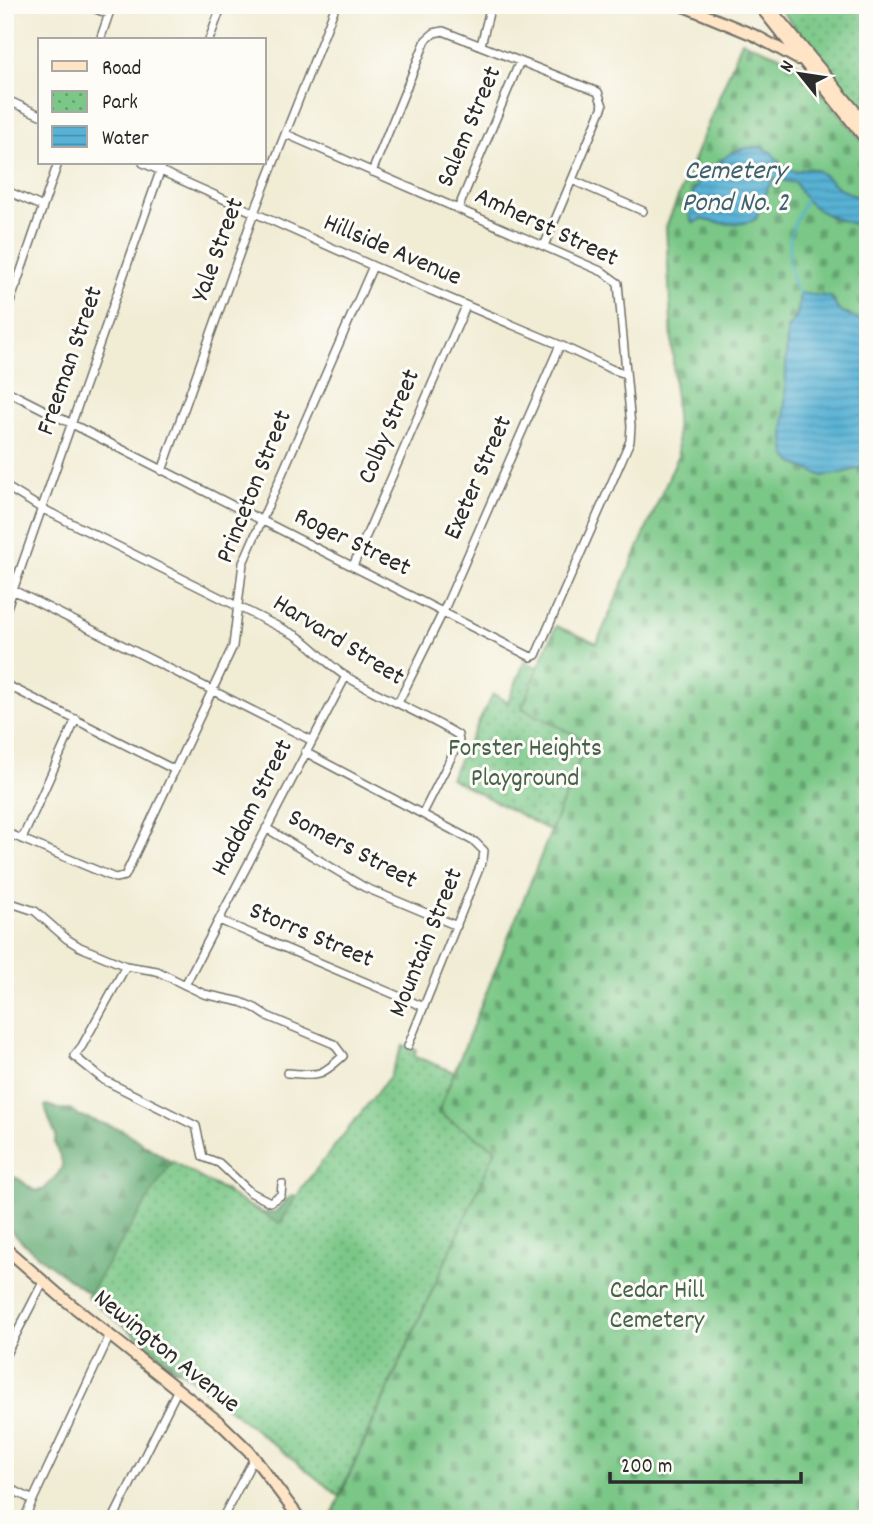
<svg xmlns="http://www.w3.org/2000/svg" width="873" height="1524" font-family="Dekko,sans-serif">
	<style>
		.forest { fill: url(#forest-firs); stroke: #476c50; stroke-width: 2 }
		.cemetery { fill: url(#cemetery-stones); stroke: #527959; stroke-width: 2 }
		.park { fill: url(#park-dots); stroke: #527959; stroke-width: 2 }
		.water { fill: url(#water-rules); stroke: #426e80; stroke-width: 2 }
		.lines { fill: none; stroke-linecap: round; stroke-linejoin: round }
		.stream { stroke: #58b2d5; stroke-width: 2 }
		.street-casing { stroke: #706f66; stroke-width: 10 }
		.secondary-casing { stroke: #706f66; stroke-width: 14 }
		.street { stroke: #fff; stroke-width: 7 }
		.secondary { stroke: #ffe4c6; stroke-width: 10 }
		.labels { text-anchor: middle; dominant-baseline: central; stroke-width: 6; stroke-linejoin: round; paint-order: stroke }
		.street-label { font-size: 26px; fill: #2b2b2b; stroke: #fdfcf7 }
		.park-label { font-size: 26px; fill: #47624b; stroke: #fdfcf7 }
		.water-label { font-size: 28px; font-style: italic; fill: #3d616f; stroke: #fdfcf7 }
	</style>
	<defs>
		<pattern id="forest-firs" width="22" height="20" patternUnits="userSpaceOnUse" patternTransform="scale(1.75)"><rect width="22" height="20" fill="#63ac74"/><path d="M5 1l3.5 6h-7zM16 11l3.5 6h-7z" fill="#528c5f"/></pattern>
		<pattern id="cemetery-stones" width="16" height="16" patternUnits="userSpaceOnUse" patternTransform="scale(1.75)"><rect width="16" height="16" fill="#7ac787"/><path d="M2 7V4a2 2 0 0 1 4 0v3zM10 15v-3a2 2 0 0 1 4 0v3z" fill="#64a26f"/></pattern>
		<pattern id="park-dots" width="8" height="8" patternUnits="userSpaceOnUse" patternTransform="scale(1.75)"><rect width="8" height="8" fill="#7ac787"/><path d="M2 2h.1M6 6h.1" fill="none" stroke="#64a26f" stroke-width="1.8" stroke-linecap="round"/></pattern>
		<pattern id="water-rules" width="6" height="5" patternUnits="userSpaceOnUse" patternTransform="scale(1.75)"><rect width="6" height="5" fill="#58b2d5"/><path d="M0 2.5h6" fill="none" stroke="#4991ad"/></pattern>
	</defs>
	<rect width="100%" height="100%" fill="#fdfcf7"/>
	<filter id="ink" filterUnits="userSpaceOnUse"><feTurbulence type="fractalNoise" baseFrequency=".0143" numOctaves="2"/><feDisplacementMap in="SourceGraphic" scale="14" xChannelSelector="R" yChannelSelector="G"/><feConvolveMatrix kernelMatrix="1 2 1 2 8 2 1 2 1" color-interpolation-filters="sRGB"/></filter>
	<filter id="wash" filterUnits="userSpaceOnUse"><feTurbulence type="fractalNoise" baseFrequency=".00686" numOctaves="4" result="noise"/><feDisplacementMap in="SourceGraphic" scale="28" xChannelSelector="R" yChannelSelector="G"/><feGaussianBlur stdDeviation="1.57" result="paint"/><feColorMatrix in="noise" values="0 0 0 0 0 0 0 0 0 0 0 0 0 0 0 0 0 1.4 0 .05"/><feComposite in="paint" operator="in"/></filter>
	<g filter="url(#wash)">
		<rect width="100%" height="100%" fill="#f1ecd4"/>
		<path class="forest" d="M 47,1105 L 59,1109 L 70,1109 L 78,1115 L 122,1130 L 185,1171 L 225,1190 L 237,1201 L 264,1213 L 275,1212 L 287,1199 L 294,1195 L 296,1197 L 283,1224 L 276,1227 L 164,1225 L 149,1245 L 186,1363 L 177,1370 L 172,1369 L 165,1360 C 144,1343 125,1323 105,1306 C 71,1278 33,1257 5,1224 L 5,1174 C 11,1177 18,1177 23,1182 C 32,1189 33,1193 45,1189 C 49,1181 56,1178 60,1171 C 66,1160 57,1154 55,1144 C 54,1137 58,1140 55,1133 C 50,1124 48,1116 45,1106 Z"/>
		<path class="cemetery" d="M 742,41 L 800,64 L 868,148 L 868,1519 L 330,1519 L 495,1150 L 438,1113 L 587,741 L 521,708 L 556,626 L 597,643 L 678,456 L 666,227 Z"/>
		<path class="park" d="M 777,5 L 868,5 L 868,108 L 841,86 Z
			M 525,661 L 538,668 L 522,708 L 587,741 L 551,831 L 450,778 L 493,694 L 508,702 Z
			M 403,1045 L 416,1050 L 414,1056 L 454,1072 L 438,1113 L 496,1149 L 339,1496 L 87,1297 L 172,1161 L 280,1224 L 303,1186 L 390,1076 Z"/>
		<path class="water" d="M 760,147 L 771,152 L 782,166 L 796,172 C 816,161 825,178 839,188 C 850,194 858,196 868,204 L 868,228 C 840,221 807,213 796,183 L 774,179 L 767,189 L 756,219 C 739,227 719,224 701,219 L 694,223 L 689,216 C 695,208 690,199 694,190 C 697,183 703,178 708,173 C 726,155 734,147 760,147 Z
			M 799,293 L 831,297 L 838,310 L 868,323 L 868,466 L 842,473 L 823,476 L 793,463 L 786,454 L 784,439 L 787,328 C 798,320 800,306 799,293 Z"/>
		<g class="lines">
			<path class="stream" d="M 799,293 C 788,280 788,247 792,231 C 795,219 802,210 806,198"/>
		</g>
	</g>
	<g filter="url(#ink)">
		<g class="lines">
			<g class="street-casing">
				<path id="street" d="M 85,5 L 109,14
					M 100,40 L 112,5
					M 209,40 L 222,5
					M 481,45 L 491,5
					M 5,99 L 40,115
					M 143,163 L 373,266 L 560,345 L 611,369 L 626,374
					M 372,172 L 426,40 L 434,33 L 443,31 L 598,92 L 603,106 L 544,246
					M 572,180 L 643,211
					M 5,190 L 43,207
					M 458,209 L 520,61
					M 5,278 L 17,284
					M 5,317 L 58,163
					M 5,390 L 531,657 L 536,655 L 630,441 L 631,426 L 618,283 L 603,272 L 286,134
					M 162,471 L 254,213 L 336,5
					M 5,486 L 41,508 L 297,636 C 316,648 328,666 347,677 C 383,698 422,713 458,735 L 459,742 L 423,813
					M 353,566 L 466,306
					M 5,586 L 311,740
					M 5,613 L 163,163
					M 5,684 L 175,770
					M 398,703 L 443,612 L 560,345
					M 305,752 L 475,842 L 484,851 L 483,859 L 408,1046
					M 266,828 L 364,887 L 457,926
					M 5,832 L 115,878 L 125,876 L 233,646 L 243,563 L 373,266
					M 22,839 L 76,719
					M 5,901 L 35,911 L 67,939 L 80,947 L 126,966 L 157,971 L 185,985 L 346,676
					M 219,920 L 424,1007
					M 126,966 L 82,1046 L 74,1056 L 104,1080 L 196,1126 L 203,1157 L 219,1163 L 250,1192 L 270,1202 L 281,1195 L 282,1184
					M 185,985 L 204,994 L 241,1002 L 255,1008 L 267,1016 L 334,1044 L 343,1056 C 319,1078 319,1075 287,1073
					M 5,1356 L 43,1282
					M 5,1486 L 33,1500
					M 24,1519 L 110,1335
					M 113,1519 L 178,1389
					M 222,1519 L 254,1458"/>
			</g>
			<g class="secondary-casing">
				<path id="secondary" d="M 681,5 L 756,36 L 798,59
					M 759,5 L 868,142
					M 767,5 L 868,127
					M 5,1248 L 59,1295 L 220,1423 L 249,1451 L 300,1519"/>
			</g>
			<use href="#street" class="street"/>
			<use href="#secondary" class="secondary"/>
		</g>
	</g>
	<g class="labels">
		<g class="street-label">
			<text transform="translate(470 127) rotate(-67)">Salem Street</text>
			<text transform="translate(546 228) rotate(25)">Amherst Street</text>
			<text transform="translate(219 250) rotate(-70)">Yale Street</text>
			<text transform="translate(392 251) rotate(23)">Hillside Avenue</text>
			<text transform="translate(71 361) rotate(-71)">Freeman Street</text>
			<text transform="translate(390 427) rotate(-67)">Colby Street</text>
			<text transform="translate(479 478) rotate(-66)">Exeter Street</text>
			<text transform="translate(255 487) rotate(-68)">Princeton Street</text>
			<text transform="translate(352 543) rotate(26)">Roger Street</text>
			<text transform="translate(338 641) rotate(32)">Harvard Street</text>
			<text transform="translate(253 808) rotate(-63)">Haddam Street</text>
			<text transform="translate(352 850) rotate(28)">Somers Street</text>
			<text transform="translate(311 936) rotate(23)">Storrs Street</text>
			<text transform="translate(427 943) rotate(-68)">Mountain Street</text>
			<text transform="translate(166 1352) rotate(39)">Newington Avenue</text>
		</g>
		<g class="park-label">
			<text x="525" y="749">Forster Heights<tspan x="525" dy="30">Playground</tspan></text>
			<text x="657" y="1291">Cedar Hill<tspan x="657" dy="30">Cemetery</tspan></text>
		</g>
		<g class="water-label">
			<text x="735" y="173">Cemetery<tspan x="735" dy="32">Pond No. 2</tspan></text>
		</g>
	</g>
	<rect width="873" height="1524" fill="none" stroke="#fdfcf7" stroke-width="28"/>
	<rect x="38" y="38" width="228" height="126" fill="#fdfcf7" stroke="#a9a8a5" stroke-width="2"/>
	<rect x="52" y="61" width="35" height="10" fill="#ffe4c6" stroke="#a9a8a5" stroke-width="2"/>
	<text x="102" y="74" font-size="21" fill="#2b2b2b">Road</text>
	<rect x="52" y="91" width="35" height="21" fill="url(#park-dots)" stroke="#a9a8a5" stroke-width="2"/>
	<text x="102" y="108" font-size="21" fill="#2b2b2b">Park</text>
	<rect x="52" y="126" width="35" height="21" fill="url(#water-rules)" stroke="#a9a8a5" stroke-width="2"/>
	<text x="102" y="144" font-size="21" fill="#2b2b2b">Water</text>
	<g transform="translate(800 74) rotate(300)" stroke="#fdfcf7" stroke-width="5" paint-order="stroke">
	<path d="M0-5L12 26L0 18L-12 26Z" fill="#2b2b2b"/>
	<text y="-10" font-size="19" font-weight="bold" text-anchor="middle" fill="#2b2b2b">N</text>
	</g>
	<path d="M610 1472v10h191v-10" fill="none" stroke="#2b2b2b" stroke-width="3.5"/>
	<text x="621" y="1472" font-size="21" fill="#2b2b2b" stroke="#fdfcf7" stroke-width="5" paint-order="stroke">200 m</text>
</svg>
